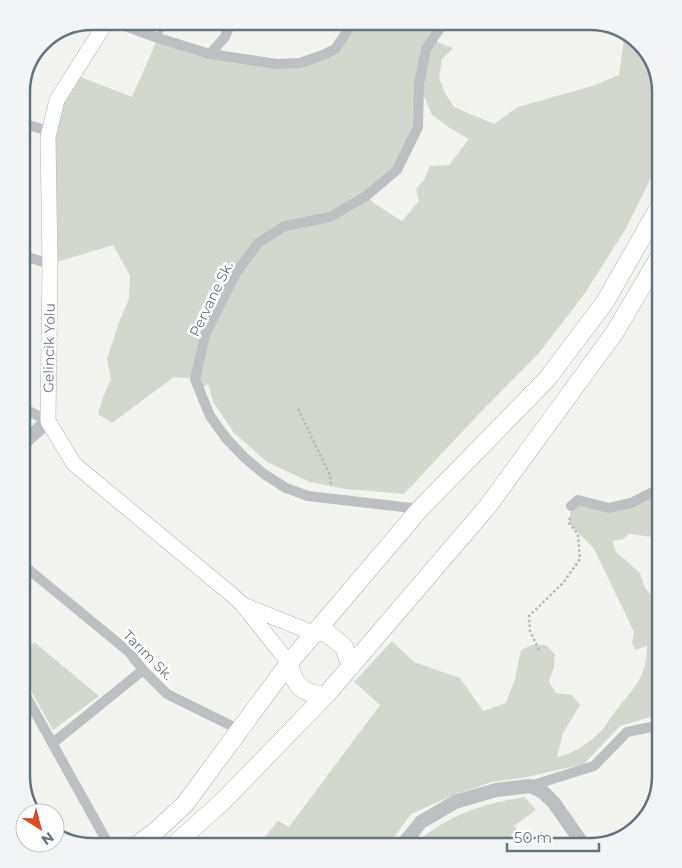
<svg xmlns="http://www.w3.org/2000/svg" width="682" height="868" font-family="Montserrat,sans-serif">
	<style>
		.green { fill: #d3d8cf; fill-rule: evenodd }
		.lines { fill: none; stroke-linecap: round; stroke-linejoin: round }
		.secondary-casing { stroke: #afb4b8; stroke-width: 16 }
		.trunk-casing { stroke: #afb3b6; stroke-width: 19 }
		.path { stroke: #b6b9bb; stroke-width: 2.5; stroke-dasharray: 2.5 2.5; stroke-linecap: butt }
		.service { stroke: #bcc0c3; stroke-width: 5 }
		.minor { stroke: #bcc0c3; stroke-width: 10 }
		.tertiary { stroke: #bcc0c3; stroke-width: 14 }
		.secondary { stroke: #fff; stroke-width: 15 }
		.trunk { stroke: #fff; stroke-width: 18 }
		.labels { text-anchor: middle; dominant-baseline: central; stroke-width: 5; stroke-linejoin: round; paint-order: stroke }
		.street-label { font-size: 14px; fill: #64747f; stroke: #fff }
		.rim { fill: none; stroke: #64747f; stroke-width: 2.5 }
	</style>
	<rect width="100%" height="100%" fill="#f3f3ef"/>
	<path class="green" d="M 351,21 L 445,21 L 432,40 L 453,48 L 442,59 L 439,78 L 446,95 L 454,107 L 494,124 L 518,107 L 592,86 L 619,75 L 625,31 L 649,53 L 661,92 L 661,158 L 625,230 L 585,293 L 539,353 L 476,417 L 404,494 L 346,489 L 310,482 L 267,462 L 234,433 L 213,402 L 208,384 L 199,389 L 195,379 L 174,377 L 112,423 L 98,414 L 103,397 L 111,379 L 107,359 L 119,322 L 129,299 L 130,276 L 113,245 L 50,264 L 48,137 L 73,74 L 132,97 L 158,38 L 277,64 L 335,49 ZM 419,85 L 432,115 L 450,128 L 469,139 L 449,165 L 430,166 L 424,180 L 416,189 L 419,201 L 402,221 L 375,204 L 367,196 L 397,170 L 418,127 Z
		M 661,488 L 661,530 L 653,537 L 629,534 L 623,539 L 613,541 L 616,552 L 640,573 L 645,588 L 661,607 L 661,714 L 620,726 L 584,764 L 527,777 L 492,782 L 451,796 L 411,814 L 387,847 L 270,847 L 275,841 L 265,837 L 278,821 L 289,827 L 380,705 L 354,682 L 392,641 L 414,662 L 460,678 L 483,711 L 506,703 L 515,679 L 521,650 L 532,645 L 546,645 L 555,654 L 554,667 L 549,682 L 556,693 L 572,695 L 580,705 L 563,733 L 557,757 C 573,754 589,743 600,732 C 606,727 609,719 614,713 C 632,690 647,678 647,646 L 635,650 L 632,642 L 634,632 L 595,551 C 588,540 577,533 569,523 L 571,506 L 578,500 L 609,508 Z
		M 34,642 L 99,696 L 53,730 L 21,673 L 21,658 Z
		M 525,797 L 536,810 L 514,826 L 530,847 L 411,847 C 446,816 480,804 525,797 Z"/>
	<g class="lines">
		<g class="secondary-casing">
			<path id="secondary" d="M 107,21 L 57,100 L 48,137 L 50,264 L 48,421 L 74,464 L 231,594 L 242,604 L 289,663
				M 243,605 L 313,633"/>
		</g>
		<g class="trunk-casing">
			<path id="trunk" d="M 313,633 L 321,632 L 327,633 L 344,647 L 351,667
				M 289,663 C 293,684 304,697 327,694
				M 134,847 L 156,831 L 185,804 L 289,663 L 420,509 L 547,379 L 605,302 L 661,204
				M 172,847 L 223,801 L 327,694 L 488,506 L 615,332 L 661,254"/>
		</g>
		<path class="path" d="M 298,409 L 330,475 L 331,487
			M 539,650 L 530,631 L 529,616 L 563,583 L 580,559 L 578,534 L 569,523 L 570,516"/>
		<path class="service" d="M 158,38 L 165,21"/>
		<path class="minor" d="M 111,21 L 158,38 L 210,54 L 277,64 L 300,63 L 323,55 L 335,49 L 346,33 L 351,21
			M 210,54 L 225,37 L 231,21
			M 21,123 L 49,131
			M 21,255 L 50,264
			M 21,407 L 48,421
			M 571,506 L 578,500 L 609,508 L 631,503 L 661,488
			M 420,509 L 308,496 L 286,488 L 264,474 L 244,457 L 226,438 L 210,416 L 195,379 L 205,335 L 236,273 L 258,243 L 285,226 L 330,217 L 366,196 L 397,170 L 418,127 L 419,84 L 426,49 L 445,21
			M 21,570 L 28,569 L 129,652 L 143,670 L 167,694 L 240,730
			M 21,687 L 110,847
			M 53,743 L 143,670
			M 530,786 L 594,766 L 627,732 L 661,725"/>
		<path class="tertiary" d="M 21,445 L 48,421
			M 401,847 L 421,822 L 455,802 L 496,790 L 530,786 L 543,792 L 554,803 L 585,847"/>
		<use href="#secondary" class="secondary"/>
		<use href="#trunk" class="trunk"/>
	</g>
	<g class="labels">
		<g class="street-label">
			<text transform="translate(211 299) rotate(-64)">Pervane Sk.</text>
			<text transform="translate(49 348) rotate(-89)">Gelincik Yolu</text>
			<text transform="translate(148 655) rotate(45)">Tarım Sk.</text>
		</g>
	</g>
	<path d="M0 0H682V868H0ZM92 30H590A62 62 0 0 1 652 92V776A62 62 0 0 1 590 838H92A62 62 0 0 1 30 776V92A62 62 0 0 1 92 30Z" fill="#f3f4f5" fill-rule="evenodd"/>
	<path class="rim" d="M92 30H590A62 62 0 0 1 652 92V776A62 62 0 0 1 590 838H92A62 62 0 0 1 30 776V92A62 62 0 0 1 92 30Z"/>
	<g transform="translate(40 828) rotate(144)"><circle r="24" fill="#ffffff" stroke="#c1c7cc"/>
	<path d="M0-4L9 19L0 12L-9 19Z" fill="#da4a29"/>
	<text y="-8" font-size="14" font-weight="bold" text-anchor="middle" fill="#64747f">N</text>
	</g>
	<path d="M507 843v8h92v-8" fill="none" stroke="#64747f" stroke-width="2.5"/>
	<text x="514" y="843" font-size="15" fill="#64747f" stroke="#ffffff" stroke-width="4" paint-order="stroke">50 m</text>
</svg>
